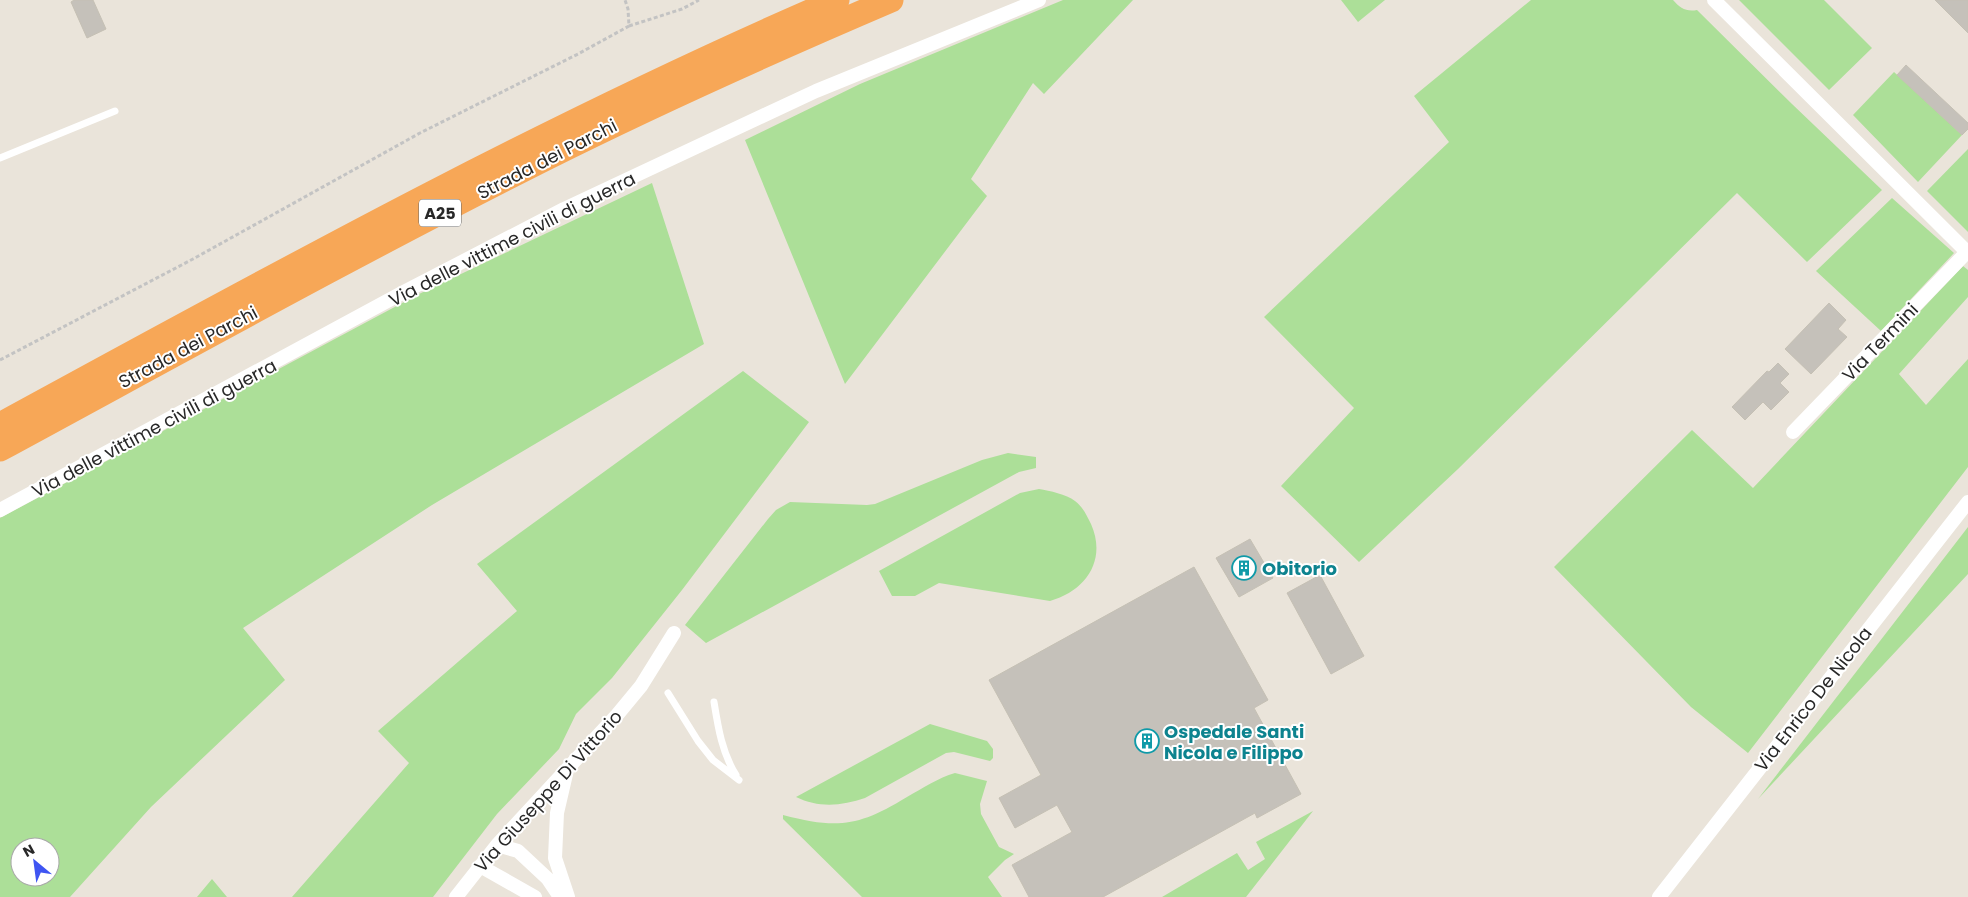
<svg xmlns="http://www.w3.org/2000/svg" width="1968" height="897" font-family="Poppins,sans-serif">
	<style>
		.grass { fill: #acdf98; fill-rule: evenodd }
		.building { fill: #c5c1ba; stroke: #c5c0b4 }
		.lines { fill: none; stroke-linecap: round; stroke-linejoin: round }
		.path { stroke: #c3c3c3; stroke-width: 3; stroke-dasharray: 4 2.5; stroke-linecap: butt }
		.lane { stroke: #fff; stroke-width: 7 }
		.street { stroke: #fff; stroke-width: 14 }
		.highway { stroke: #f7a757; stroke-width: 25 }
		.labels { text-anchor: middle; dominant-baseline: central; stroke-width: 4; stroke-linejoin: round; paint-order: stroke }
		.shield { fill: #fff; stroke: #686868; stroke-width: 1 }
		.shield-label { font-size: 16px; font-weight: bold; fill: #282828 }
		.street-label { font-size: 18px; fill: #282828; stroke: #fff }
		.culture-label { font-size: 18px; font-weight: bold; fill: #0d838f; stroke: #fff; text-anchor: start }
	</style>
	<rect width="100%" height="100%" fill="#eae4da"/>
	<path class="grass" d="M 1063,0 L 1133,0 L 1044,94 L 1033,83 L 971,179 L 987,196 L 845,384 L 745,140 L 860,84 Z
		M 1341,0 L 1385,0 L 1358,22 Z
		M 1531,0 L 1673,0 C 1680,8 1686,12 1697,10 L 1792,104 L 1882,190 L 1807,262 L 1737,193 L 1458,469 L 1359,562 L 1281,486 L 1354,408 L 1264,317 L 1449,142 L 1414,96 Z
		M 1739,0 L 1824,0 L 1872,48 L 1829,90 Z
		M 1894,72 L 1962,135 L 1918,182 L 1853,115 Z
		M 1968,149 L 1968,232 L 1927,191 Z
		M 652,183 L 704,344 L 432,505 L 243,628 L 285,680 L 151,807 L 70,897 L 0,897 L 0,518 L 419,294 ZM 20,847 L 50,847 L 50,877 L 20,877 Z
		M 1892,198 L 1954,253 L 1881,331 L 1816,271 Z
		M 1963,266 L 1968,270 L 1968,297 L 1899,374 L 1926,405 L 1968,359 L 1968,467 L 1748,753 L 1691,707 L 1554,567 L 1692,430 L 1753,488 Z
		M 743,371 L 809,422 L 682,590 L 612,678 L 576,714 L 559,749 L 497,814 L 433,897 L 292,897 L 409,763 L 378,731 L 517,611 L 477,564 Z
		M 1008,453 L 1036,457 L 1036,468 L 1019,472 L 706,643 L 685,625 L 768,519 L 776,510 L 790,502 L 867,505 L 875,504 L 982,460 Z
		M 1039,489 C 1050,491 1066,494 1075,501 C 1083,507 1087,516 1091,524 C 1107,560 1086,591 1050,601 L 939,583 L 915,596 L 892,596 L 879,571 L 1020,493 Z
		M 1968,527 L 1968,574 L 1758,799 Z
		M 930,724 L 987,741 L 993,749 L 993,758 L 990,761 L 954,752 L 946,753 L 865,798 C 842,806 818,808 796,797 Z
		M 955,773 L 987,781 L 980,804 L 981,814 L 999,847 L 1014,854 L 1005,860 L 988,877 L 1002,897 L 862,897 L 783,819 L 783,815 C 837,829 858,827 907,797 C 923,788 938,778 955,773 Z
		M 1313,811 L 1246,897 L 1162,897 L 1237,853 L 1248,870 L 1265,859 L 1256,842 Z
		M 212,879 L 227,897 L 197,897 Z"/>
	<path class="building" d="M 74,0 L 93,0 L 106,29 L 87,38 L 71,2 Z
		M 1935,0 L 1968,0 L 1968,33 Z
		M 1906,65 L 1968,123 L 1968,129 L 1962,135 L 1897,75 Z
		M 1829,303 L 1846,320 L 1838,329 L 1847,337 L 1811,374 L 1785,349 Z
		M 1778,363 L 1789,374 L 1780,383 L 1789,392 L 1771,410 L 1763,402 L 1745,420 L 1732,407 L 1767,371 L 1769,372 Z
		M 1250,539 L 1273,578 L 1239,597 L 1216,558 Z
		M 1194,567 L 1268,700 L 1254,708 L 1301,794 L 1257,818 L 1255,813 L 1103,897 L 1029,897 L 1012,865 L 1072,832 L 1057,805 L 1015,828 L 999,798 L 1041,775 L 989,680 Z
		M 1320,575 L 1364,656 L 1331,674 L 1287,593 Z"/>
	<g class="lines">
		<path class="path" d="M 629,26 L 682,9 L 699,0
			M 0,360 L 193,259 L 420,133 L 578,54 L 629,26 L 628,9 L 625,0"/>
		<path class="lane" d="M 0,158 L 115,111
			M 668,693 L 698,741 L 713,760 L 739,780
			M 714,702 C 718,727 722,753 736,775"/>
		<path class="street" d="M 1714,0 L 1968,253
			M 1793,432 L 1967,252
			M 0,510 L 402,293 L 564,209 L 816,91 L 1039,0
			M 567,770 L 557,813 L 555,858 L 568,897
			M 497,845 L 518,851 L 548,879 L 560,897
			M 480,866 L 535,897
			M 456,897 L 497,845 L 617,715 L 641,686 L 674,633
			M 1659,897 L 1968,502"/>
		<path class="highway" d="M 0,425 C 275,275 549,124 837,0
			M 0,449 C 181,351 361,251 544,159 C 658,102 774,50 891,0"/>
	</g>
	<defs>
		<g id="building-ring" transform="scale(1.25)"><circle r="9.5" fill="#fff" stroke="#0f9aa8" stroke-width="1.5"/><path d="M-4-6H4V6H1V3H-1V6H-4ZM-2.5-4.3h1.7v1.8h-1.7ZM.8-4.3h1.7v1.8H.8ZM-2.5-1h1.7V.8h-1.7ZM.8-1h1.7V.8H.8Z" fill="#0f9aa8"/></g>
	</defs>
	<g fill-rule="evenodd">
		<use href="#building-ring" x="1244" y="568"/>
		<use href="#building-ring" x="1147" y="741"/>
	</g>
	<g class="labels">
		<rect class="shield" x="419" y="199.5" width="42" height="27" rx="4"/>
		<g class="shield-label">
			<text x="440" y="213">A25</text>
		</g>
		<g class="street-label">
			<text transform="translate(547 159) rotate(-27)">Strada dei Parchi</text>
			<text transform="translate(512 239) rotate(-27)">Via delle vittime civili di guerra</text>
			<text transform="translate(1880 342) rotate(-46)">Via Termini</text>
			<text transform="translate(188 347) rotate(-28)">Strada dei Parchi</text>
			<text transform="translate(154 428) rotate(-28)">Via delle vittime civili di guerra</text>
			<text transform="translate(1813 699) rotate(-52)">Via Enrico De Nicola</text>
			<text transform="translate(548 791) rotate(-48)">Via Giuseppe Di Vittorio</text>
		</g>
		<g class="culture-label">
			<text x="1262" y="568">Obitorio</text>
			<text x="1164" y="731">Ospedale Santi<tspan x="1164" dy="21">Nicola e Filippo</tspan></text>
		</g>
	</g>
	<g transform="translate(35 862) rotate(331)"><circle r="24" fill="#ffffff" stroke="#a9a9a9"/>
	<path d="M0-4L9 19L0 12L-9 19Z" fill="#3f55f2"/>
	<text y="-8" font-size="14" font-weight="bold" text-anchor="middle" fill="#282828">N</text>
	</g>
</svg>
